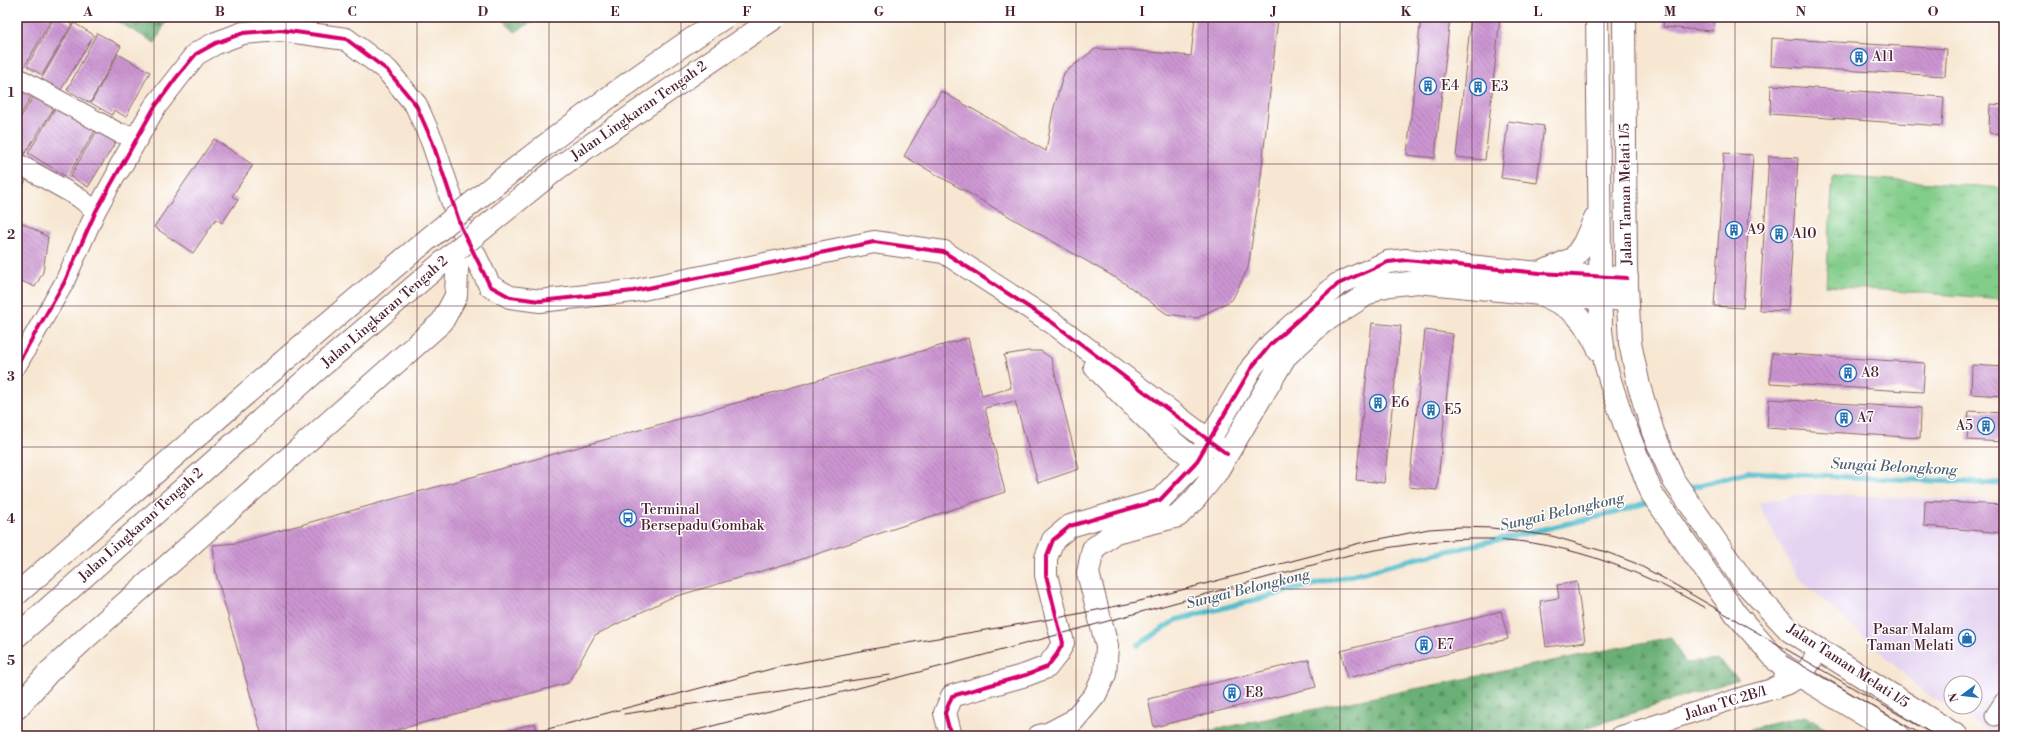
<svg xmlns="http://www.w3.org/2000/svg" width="2021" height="753" font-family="'Libre Bodoni',serif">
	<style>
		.built { fill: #e4d3f1; fill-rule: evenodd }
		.forest { fill: url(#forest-firs); stroke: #5a6850 }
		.park { fill: url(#park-tufts); stroke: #66765a }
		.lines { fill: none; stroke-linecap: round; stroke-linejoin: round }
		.stream { stroke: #52bdcd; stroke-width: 5.5 }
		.building { fill: url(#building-back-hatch) }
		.minor-casing { stroke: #876565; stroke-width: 21 }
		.tertiary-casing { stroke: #876565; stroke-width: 24 }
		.secondary-casing { stroke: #876565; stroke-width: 24 }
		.trunk-casing { stroke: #876565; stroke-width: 24 }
		.minor { stroke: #fff; stroke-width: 19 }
		.tertiary { stroke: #fff; stroke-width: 22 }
		.secondary { stroke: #fff; stroke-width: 22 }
		.trunk { stroke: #fff; stroke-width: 22 }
		.tram { stroke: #4a1f2b; stroke-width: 1 }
		.trunk-bridge-casing { stroke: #876565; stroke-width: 24; stroke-linecap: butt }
		.trunk-bridge { stroke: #fff; stroke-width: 22 }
		.cycleway-casing { stroke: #fff; stroke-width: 6 }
		.cycleway { stroke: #d6006c; stroke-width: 4 }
		.grid { fill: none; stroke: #4a1f2b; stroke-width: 1; stroke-opacity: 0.55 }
		.labels { text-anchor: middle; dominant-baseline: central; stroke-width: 3; stroke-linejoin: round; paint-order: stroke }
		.poi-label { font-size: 14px; fill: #4a1f2b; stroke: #fff; text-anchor: start }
		.street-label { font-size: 14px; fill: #4a1f2b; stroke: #fff }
		.water-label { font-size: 15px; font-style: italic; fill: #4d5e6c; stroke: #fff }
		.neatline { fill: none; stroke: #4a1f2b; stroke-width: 1.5 }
		.grid-label { font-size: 13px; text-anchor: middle; font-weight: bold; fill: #4a1f2b }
	</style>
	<defs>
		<pattern id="forest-firs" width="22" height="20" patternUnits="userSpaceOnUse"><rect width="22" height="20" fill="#6ab076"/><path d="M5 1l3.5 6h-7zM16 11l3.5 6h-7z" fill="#598f61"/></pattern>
		<pattern id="park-tufts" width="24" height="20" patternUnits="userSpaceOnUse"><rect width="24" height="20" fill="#83cd8a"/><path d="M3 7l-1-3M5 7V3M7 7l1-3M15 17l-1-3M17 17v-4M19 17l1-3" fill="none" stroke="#6da671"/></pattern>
		<pattern id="building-back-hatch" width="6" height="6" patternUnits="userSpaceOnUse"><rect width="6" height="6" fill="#cc95d2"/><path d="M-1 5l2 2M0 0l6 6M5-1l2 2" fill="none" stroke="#a879ab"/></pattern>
	</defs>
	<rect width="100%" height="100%" fill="#fff"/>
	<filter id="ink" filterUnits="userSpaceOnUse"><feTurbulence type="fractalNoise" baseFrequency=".025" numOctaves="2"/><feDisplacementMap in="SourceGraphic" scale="8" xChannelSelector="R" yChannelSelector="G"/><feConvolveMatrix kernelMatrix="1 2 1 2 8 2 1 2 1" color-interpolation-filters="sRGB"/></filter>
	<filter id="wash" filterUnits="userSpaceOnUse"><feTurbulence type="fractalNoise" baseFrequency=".012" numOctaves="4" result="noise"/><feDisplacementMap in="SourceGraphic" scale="16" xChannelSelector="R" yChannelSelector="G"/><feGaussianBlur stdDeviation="0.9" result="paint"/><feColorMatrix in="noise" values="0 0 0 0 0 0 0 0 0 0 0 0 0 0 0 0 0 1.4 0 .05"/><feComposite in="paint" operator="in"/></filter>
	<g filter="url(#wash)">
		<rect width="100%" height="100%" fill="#f7e7d2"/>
		<path class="built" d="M 1809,494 L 2004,501 L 2004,736 L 1997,736 L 1925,693 L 1796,575 L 1758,503 ZM 1951,683 L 1975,683 L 1975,707 L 1951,707 Z"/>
		<path class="forest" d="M 110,17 L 168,17 L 155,43 Z
			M 499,17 L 540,17 L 515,32 Z
			M 1671,637 L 1685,663 L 1718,660 L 1739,679 L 1561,736 L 1182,736 Z
			M 1805,716 L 1837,736 L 1731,736 L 1770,724 Z"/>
		<path class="park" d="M 1833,176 L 2004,188 L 2004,299 L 1826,286 Z"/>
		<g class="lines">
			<path class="stream" d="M 1686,489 L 1748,472 L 2004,484
				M 1138,645 L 1176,620 L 1426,556 L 1614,513 L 1651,501"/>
		</g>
		<g id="blocks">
			<path class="building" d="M 17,17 L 53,17 L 24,67 L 17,63 Z
				M 55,17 L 60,17 L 72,24 L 42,75 L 27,66 Z
				M 1195,17 L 1278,17 L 1259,195 L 1248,268 L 1232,300 L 1197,318 L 1167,314 L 1123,282 L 904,156 L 941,91 L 1046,151 L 1053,111 L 1064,73 L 1095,49 L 1130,50 L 1191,56 Z
				M 1421,17 L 1450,17 L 1435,158 L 1407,155 Z
				M 1471,17 L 1500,17 L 1485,160 L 1456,157 Z
				M 1664,17 L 1715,17 L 1713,31 L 1663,27 Z
				M 74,23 L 94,35 L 58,95 L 39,83 Z
				M 97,33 L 121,46 L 90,103 L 67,90 Z
				M 1772,38 L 1947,49 L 1945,76 L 1771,66 Z
				M 118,54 L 150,72 L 126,117 L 114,110 L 112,115 L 91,103 Z
				M 17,84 L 33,94 L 17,120 Z
				M 1771,85 L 1944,97 L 1942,126 L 1770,114 Z
				M 36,93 L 55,106 L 22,158 L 17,155 L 17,123 Z
				M 59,102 L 98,126 L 67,177 L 28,153 Z
				M 1990,104 L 2004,105 L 2004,134 L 1989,133 Z
				M 1508,121 L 1544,126 L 1537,183 L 1501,178 Z
				M 99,128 L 117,140 L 88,187 L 70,176 Z
				M 214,139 L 253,165 L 232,196 L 238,200 L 222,223 L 216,219 L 193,253 L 154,227 Z
				M 1724,153 L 1753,155 L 1743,308 L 1714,306 Z
				M 1769,156 L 1798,158 L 1788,311 L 1759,310 Z
				M 17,166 L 30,174 L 18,194 L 17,193 Z
				M 17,220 L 48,237 L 43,272 L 35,287 L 17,279 Z
				M 1372,323 L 1401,326 L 1384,483 L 1356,480 Z
				M 1425,330 L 1453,334 L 1437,490 L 1409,487 Z
				M 968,338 L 982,396 L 1011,388 L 1004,355 L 1028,351 L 1041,351 L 1051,358 L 1079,469 L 1038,483 L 1015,401 L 985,408 L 1005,492 L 796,561 L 670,598 L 595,635 L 568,683 L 375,736 L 262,736 L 216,574 L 213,545 L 236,543 Z
				M 1772,353 L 1925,363 L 1923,392 L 1770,383 Z
				M 1972,365 L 2004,367 L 2004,396 L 1971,394 Z
				M 1769,399 L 1921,408 L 1920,438 L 1767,428 Z
				M 1969,411 L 2004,413 L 2004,442 L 1967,440 Z
				M 1925,501 L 2004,505 L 2004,533 L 1924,526 Z
				M 1577,582 L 1585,642 L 1546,647 L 1540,601 L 1559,598 L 1557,585 Z
				M 1501,611 L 1508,639 L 1347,678 L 1341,651 Z
				M 1309,660 L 1316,687 L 1154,727 L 1148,699 Z
				M 535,723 L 539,736 L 489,736 Z"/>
		</g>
	</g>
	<g filter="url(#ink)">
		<use href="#blocks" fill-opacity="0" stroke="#876565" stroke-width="1"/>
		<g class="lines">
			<g class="minor-casing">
				<path id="minor" d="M 17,77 L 119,133 L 138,136
					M 17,163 L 78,197 L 96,211
					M 17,365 L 64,283 L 96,211 L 119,169
					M 1995,716 L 2004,702
					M 1620,736 L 1745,696 L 1786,685 L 1802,677 L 1819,650"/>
			</g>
			<g class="tertiary-casing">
				<path id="tertiary" d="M 119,169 L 154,108 L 196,54 L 216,43 L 243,33 L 281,30 L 346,39 L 387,70 L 416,105 L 432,141 L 461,227 L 490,286 L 510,297 L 540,301 L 633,291 L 874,242 L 944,252 L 1053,323 L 1227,454
					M 1095,367 C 1130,403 1167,442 1209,469
					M 951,736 L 945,713 L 952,696 L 1026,675 L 1047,667 L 1057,654 L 1063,643 L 1046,575 L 1046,558 L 1053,540 L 1070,526 L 1160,500 L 1197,461 L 1252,367 L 1271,344 L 1338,284 L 1388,262 L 1406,260 L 1540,273 L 1627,278
					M 1039,736 L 1050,733 L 1073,721 L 1095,695 L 1105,674 L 1107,646 L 1088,573 L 1093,549 L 1115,532 L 1178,516 L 1195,499 L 1216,473 L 1285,357 L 1322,323 L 1377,288 L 1390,285 L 1418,282 L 1540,294 L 1627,300"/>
			</g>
			<g class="secondary-casing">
				<path id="secondary" d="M 1597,17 L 1601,330 L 1605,363 L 1612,387 L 1624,423 L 1652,494 L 1736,614 L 1779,663 L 1899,736
					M 1624,17 L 1626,267 L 1630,343 L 1639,386 L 1653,432 L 1674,481 L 1744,582 L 1790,631 L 1957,736
					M 1540,273 L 1574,258 L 1584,243 L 1595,218
					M 1540,294 C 1574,308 1583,317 1599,350
					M 1775,688 L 1785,683 L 1787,677 L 1783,665"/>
			</g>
			<g class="trunk-casing">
				<path id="trunk" d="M 17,636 L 317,370 L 458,249
					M 17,708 L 48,673 L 87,637 L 442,322 L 456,296 L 458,249"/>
			</g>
			<use href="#minor" class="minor"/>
			<use href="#tertiary" class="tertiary"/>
			<use href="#secondary" class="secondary"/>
			<use href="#trunk" class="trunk"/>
			<path class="tram" d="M 1786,656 L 1924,736
				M 624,714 L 890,675
				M 522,736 L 782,666 L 860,651 L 1057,618 L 1132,603 L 1360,543 L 1429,529 L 1461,527 L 1492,528 L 1552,536 L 1606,552 L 1635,563 L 1665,579 L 1936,736
				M 674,736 L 973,658 L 1349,555 C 1390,547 1430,540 1472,539 C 1555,537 1635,567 1705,608"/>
			<g class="trunk-bridge-casing">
				<path id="trunk-bridge" d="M 458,249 L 558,168 L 643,108 L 776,17
					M 17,594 C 131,494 244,394 360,296 C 477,197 596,101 725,17"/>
			</g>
			<use href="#trunk-bridge" class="trunk-bridge"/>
			<g class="cycleway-casing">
				<path id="cycleway" d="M 17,365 L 64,283 L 96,211 L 154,108 L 176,78 L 196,54 L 216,43 L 243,33 L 281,30 L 346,39 L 387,70 L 416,105 L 432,141 L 461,227 L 490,286 L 510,297 L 540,301 L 633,291 L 874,242 L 944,252 L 1053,323 L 1227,454
					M 951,736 L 945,713 L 952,696 L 1026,675 L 1047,667 L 1057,654 L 1063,643 L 1046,575 L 1046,558 L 1053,540 L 1070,526 L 1160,500 L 1197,461 L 1252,367 L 1271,344 L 1338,284 L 1388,262 L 1406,260 L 1540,273 L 1627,278"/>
			</g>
			<use href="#cycleway" class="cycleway"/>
		</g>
	</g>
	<path class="grid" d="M 154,17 L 154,736M 286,17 L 286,736M 417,17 L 417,736M 549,17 L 549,736M 681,17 L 681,736M 813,17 L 813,736M 945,17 L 945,736M 1076,17 L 1076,736M 1208,17 L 1208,736M 1340,17 L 1340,736M 1472,17 L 1472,736M 1604,17 L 1604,736M 1735,17 L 1735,736M 1867,17 L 1867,736M 17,164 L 2004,164M 17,306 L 2004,306M 17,447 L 2004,447M 17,589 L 2004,589"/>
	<defs>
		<g id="building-ring" transform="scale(0.9)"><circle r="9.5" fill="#fff" stroke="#1f6fb2" stroke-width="1.5"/><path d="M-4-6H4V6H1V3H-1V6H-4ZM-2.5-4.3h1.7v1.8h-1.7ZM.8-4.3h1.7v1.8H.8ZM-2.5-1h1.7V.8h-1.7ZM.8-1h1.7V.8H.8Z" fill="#1f6fb2"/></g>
		<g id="bus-ring" transform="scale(0.9)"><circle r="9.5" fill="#fff" stroke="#1f6fb2" stroke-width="1.5"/><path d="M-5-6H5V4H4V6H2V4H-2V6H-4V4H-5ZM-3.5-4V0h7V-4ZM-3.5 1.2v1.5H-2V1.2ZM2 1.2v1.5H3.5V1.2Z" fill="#1f6fb2"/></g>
		<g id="shop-ring" transform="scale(0.9)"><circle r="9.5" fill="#fff" stroke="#1f6fb2" stroke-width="1.5"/><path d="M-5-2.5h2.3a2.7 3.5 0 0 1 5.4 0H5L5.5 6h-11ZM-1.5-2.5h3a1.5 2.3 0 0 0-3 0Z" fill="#1f6fb2"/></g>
	</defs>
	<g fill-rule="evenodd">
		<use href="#building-ring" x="1859" y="57"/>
		<use href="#building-ring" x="1428" y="86"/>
		<use href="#building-ring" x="1478" y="87"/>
		<use href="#building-ring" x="1734" y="230"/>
		<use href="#building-ring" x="1779" y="234"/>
		<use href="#building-ring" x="1848" y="373"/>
		<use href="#building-ring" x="1378" y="403"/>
		<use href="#building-ring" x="1431" y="410"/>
		<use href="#building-ring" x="1844" y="418"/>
		<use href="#building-ring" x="1986" y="426"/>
		<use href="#bus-ring" x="628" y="518"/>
		<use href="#shop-ring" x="1967" y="638"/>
		<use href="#building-ring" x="1424" y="645"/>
		<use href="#building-ring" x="1232" y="693"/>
	</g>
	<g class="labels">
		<g class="poi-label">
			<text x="1872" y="57">A11</text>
			<text x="1441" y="86">E4</text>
			<text x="1491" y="87">E3</text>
			<text x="1747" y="230">A9</text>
			<text x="1792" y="234">A10</text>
			<text x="1861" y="373">A8</text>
			<text x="1391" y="403">E6</text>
			<text x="1444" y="410">E5</text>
			<text x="1857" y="418">A7</text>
			<text x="1973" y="426" text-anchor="end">A5</text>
			<text x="641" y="510">Terminal<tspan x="641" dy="16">Bersepadu Gombak</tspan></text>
			<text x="1954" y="630" text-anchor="end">Pasar Malam<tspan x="1954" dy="16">Taman Melati</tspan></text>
			<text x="1437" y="645">E7</text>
			<text x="1245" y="693">E8</text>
		</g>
		<g class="street-label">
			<text transform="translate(639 111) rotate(-35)">Jalan Lingkaran Tengah 2</text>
			<text transform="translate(1626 194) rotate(-91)">Jalan Taman Melati 1/5</text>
			<text transform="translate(385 312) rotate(-41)">Jalan Lingkaran Tengah 2</text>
			<text transform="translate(141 525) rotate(-42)">Jalan Lingkaran Tengah 2</text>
			<text transform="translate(1848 666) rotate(33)">Jalan Taman Melati 1/5</text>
			<text transform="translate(1726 703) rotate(-17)">Jalan TC 2B/1</text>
		</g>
		<g class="water-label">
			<text transform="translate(1894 467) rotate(3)">Sungai Belongkong</text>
			<text transform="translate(1562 512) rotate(-13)">Sungai Belongkong</text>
			<text transform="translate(1248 589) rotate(-14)">Sungai Belongkong</text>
		</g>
	</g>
	<rect width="2021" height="753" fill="none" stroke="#fff" stroke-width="44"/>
	<g transform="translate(1963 695) rotate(255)"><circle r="19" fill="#ffffff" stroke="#b7a5aa"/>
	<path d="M0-3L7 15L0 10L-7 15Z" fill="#1f6fb2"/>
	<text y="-6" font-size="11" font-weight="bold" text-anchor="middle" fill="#4a1f2b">N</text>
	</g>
	<rect x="22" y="22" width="1977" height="709" class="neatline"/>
	<g class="grid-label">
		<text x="88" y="16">A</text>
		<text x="220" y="16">B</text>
		<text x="352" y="16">C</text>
		<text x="483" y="16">D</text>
		<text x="615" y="16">E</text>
		<text x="747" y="16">F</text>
		<text x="879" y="16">G</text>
		<text x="1010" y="16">H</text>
		<text x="1142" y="16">I</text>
		<text x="1274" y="16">J</text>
		<text x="1406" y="16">K</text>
		<text x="1538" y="16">L</text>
		<text x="1670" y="16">M</text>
		<text x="1801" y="16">N</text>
		<text x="1933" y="16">O</text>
		<text x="11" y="97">1</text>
		<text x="11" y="239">2</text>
		<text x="11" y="381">3</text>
		<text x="11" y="523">4</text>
		<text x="11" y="665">5</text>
	</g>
</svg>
